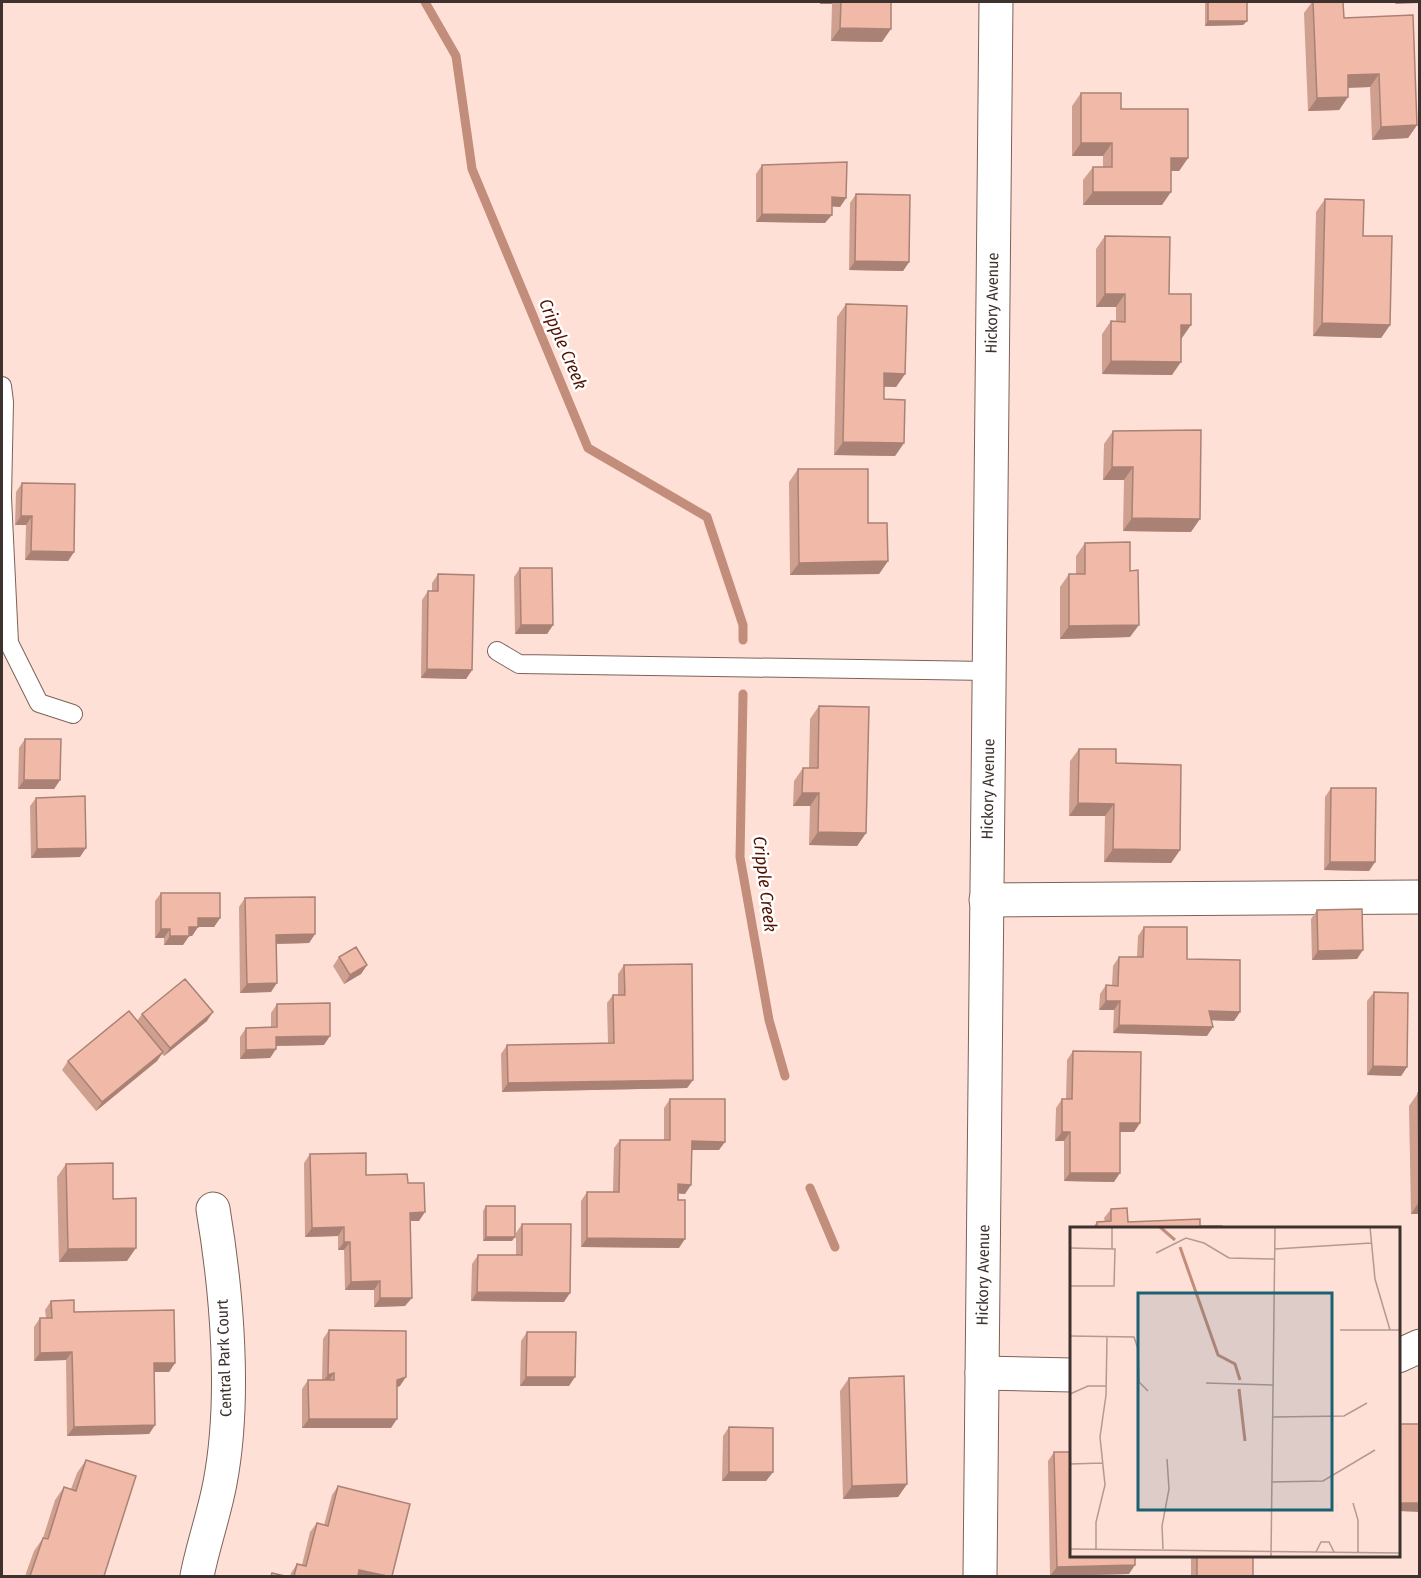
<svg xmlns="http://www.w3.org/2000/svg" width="1421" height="1578" font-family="'Fira Sans Condensed',sans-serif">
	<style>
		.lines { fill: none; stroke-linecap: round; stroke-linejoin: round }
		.stream { stroke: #c38d7c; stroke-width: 9 }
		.service-casing { stroke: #7c6259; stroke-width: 20 }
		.minor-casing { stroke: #7c6259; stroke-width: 35 }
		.tertiary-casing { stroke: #7c6259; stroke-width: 35 }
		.service { stroke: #fff; stroke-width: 18 }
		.minor { stroke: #fff; stroke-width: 33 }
		.tertiary { stroke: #fff; stroke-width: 33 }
		.wall { fill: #cf9f90 }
		.shaded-wall { fill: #a98275 }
		.building { fill: #f1b9a7; stroke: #a98275; stroke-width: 1.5 }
		.labels { text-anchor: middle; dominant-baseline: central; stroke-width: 5; stroke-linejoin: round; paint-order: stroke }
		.street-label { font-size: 16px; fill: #3e322f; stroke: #fff }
		.water-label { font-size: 18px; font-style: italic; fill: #531200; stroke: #fff }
		.inset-river { fill: none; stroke: #c38d7c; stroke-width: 3 }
		.inset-road { fill: none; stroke: #b29a93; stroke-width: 1.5 }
		.view { fill: #1c6173; fill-opacity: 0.15; stroke: #1c6173; stroke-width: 3 }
		.inset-edge { fill: none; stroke: #3e322f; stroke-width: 3 }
	</style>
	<rect width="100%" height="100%" fill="#ffe0d6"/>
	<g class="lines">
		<path class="stream" d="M 425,2 L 456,56 L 472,169 L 588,448 L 707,517 L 743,625 L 743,640
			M 743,694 L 740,857 L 769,1020 L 785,1076
			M 810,1188 L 835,1247"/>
		<g class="service-casing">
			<path id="service" d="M 2,386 L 4,402 L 2,497 L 9,643 L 39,703 L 73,714
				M 497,651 L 519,664 L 989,671"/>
		</g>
		<g class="minor-casing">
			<path id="minor" d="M 986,900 L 1420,897
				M 1398,1356 L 1420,1346
				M 982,1373 L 1072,1375
				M 197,1576 C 203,1545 214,1515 220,1483 C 236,1399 227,1293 213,1209"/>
		</g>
		<g class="tertiary-casing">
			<path id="tertiary" d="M 980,1576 L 996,2"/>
		</g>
		<use href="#service" class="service"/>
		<use href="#minor" class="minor"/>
		<use href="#tertiary" class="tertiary"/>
	</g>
	<path class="wall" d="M 820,2 L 891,2 L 882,42 L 831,41 L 832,4 L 820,4 Z
		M 1205,2 L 1247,2 L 1247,21 L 1243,25 L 1205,26 Z
		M 1312,2 L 1343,2 L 1344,18 L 1417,125 L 1408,138 L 1372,140 L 1370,87 L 1348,88 L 1348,97 L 1339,110 L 1308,111 L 1304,13 Z
		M 1081,93 L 1121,109 L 1188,158 L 1179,171 L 1171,171 L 1162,205 L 1083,205 L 1083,180 L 1093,167 L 1103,167 L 1103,156 L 1072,156 L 1072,106 Z
		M 762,165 L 846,198 L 840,207 L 832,206 L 825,223 L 756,222 L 756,174 Z
		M 856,194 L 909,262 L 903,271 L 849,270 L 850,203 Z
		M 1325,199 L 1363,236 L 1390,325 L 1381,338 L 1313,336 L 1316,212 Z
		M 1105,236 L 1169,294 L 1182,338 L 1172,375 L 1102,374 L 1102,334 L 1111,321 L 1116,321 L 1116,307 L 1096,307 L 1096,249 Z
		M 846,304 L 905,374 L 896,387 L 884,387 L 884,399 L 904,443 L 895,456 L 834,455 L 837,317 Z
		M 1113,431 L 1191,532 L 1123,531 L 1124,480 L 1103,480 L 1104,444 Z
		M 798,469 L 868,523 L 888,561 L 879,574 L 790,575 L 789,482 Z
		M 22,483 L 74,552 L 68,561 L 25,560 L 26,525 L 15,525 L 16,492 Z
		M 1085,543 L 1130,637 L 1060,639 L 1060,587 L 1069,574 L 1076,574 L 1076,556 Z
		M 520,568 L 553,625 L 547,634 L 515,634 L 514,577 Z
		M 438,574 L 472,670 L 466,679 L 421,678 L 422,600 L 428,591 L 432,591 L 432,583 Z
		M 819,706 L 866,833 L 857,846 L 809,845 L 810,806 L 793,806 L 794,781 L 803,768 L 809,768 L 810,719 Z
		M 25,739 L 60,780 L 54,789 L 18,789 L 19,748 Z
		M 1079,749 L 1116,763 L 1180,850 L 1171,863 L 1104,862 L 1105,816 L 1069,816 L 1070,761 Z
		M 1331,788 L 1375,862 L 1369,871 L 1324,870 L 1325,797 Z
		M 36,798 L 80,857 L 31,858 L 30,806 Z
		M 161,893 L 220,918 L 214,927 L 198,927 L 192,936 L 189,936 L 183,945 L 164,945 L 164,938 L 155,938 L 155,901 Z
		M 245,898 L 315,934 L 309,943 L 276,944 L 271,992 L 240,993 L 239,907 Z
		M 1317,910 L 1357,959 L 1312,960 L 1311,919 Z
		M 1144,927 L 1187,959 L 1240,1012 L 1234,1021 L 1211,1020 L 1207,1036 L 1113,1033 L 1114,1010 L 1099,1010 L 1100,994 L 1106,985 L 1112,985 L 1113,966 L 1119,957 L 1137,957 L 1138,936 Z
		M 339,957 L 367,965 L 361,974 L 344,984 L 333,966 Z
		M 624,965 L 693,1080 L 687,1088 L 502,1092 L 501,1054 L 507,1045 L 608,1043 L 607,1003 L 613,995 L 618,995 L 618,974 Z
		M 1374,992 L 1407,1067 L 1401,1076 L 1367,1075 L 1367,1001 Z
		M 277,1004 L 324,1045 L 276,1046 L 276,1049 L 270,1058 L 240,1059 L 240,1037 L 246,1028 L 271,1027 L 271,1013 Z
		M 142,1014 L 207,1021 L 164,1056 L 162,1054 L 157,1061 L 96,1111 L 62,1070 L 68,1061 L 137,1021 Z
		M 1073,1051 L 1140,1123 L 1134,1132 L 1120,1132 L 1114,1182 L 1064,1181 L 1064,1141 L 1055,1141 L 1056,1108 L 1062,1099 L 1066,1099 L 1067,1060 Z
		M 1418,1093 L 1419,1093 L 1419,1214 L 1411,1214 L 1409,1106 Z
		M 670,1099 L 719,1150 L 692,1150 L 685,1194 L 678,1193 L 679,1248 L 581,1247 L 581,1201 L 587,1192 L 613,1192 L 614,1148 L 620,1140 L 664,1140 L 664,1108 Z
		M 310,1154 L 366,1175 L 408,1183 L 419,1221 L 410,1221 L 405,1306 L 374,1307 L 374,1290 L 345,1290 L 344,1250 L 338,1250 L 338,1236 L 305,1237 L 304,1163 Z
		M 66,1164 L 113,1199 L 127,1261 L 59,1262 L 57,1177 Z
		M 486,1206 L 512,1241 L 483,1241 L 483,1211 Z
		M 1111,1209 L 1128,1222 L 1200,1226 L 1223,1228 L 1092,1228 L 1097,1222 L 1105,1222 L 1104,1218 Z
		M 522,1224 L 564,1302 L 471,1301 L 472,1264 L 478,1255 L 516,1255 L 516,1233 Z
		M 51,1301 L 74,1312 L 175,1363 L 169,1372 L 154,1372 L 155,1425 L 149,1434 L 67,1436 L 66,1360 L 34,1361 L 34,1327 L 40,1318 L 46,1318 L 45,1310 Z
		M 329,1330 L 400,1386 L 397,1387 L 391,1428 L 302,1428 L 302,1389 L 308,1380 L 322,1380 L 323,1339 Z
		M 527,1332 L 569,1386 L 520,1386 L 521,1341 Z
		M 849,1378 L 907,1484 L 898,1497 L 843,1499 L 840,1391 Z
		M 729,1427 L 773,1472 L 766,1481 L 722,1481 L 723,1436 Z
		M 1054,1452 L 1129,1574 L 1050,1576 L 1048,1461 Z
		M 86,1460 L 104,1576 L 25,1576 L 34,1551 L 43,1538 L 55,1500 L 64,1487 L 71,1489 L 77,1473 Z
		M 338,1486 L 392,1576 L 290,1576 L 291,1573 L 297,1564 L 302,1565 L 310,1532 L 317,1523 L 324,1525 L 332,1495 Z
		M 1191,1556 L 1253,1556 L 1253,1576 L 1191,1576 Z"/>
	<path class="shaded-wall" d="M 821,2 L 833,2 L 832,4 L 820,4 Z
		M 1397,2 L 1419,2 L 1419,3 L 1395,4 Z
		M 1208,21 L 1247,21 L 1243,25 L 1205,26 Z
		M 840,28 L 891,29 L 882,42 L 831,41 Z
		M 1379,74 L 1370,87 L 1338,88 L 1348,75 Z
		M 1348,97 L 1339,110 L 1308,111 L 1317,98 Z
		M 1417,125 L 1408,138 L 1372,140 L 1381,127 Z
		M 1081,143 L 1112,143 L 1103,156 L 1072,156 Z
		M 1171,158 L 1188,158 L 1179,171 L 1162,171 Z
		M 1093,192 L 1171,192 L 1162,205 L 1083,205 Z
		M 832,197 L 846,198 L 840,207 L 826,206 Z
		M 762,214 L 832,215 L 825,223 L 756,222 Z
		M 855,261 L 909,262 L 903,271 L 849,270 Z
		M 1105,294 L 1125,294 L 1116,307 L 1096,307 Z
		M 1322,323 L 1390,325 L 1381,338 L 1313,336 Z
		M 1181,325 L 1191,325 L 1182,338 L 1172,338 Z
		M 1111,361 L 1181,362 L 1172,375 L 1102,374 Z
		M 884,373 L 905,374 L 896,387 L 875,386 Z
		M 843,442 L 904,443 L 895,456 L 834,455 Z
		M 1112,467 L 1133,467 L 1124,480 L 1103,480 Z
		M 21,516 L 32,516 L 26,525 L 15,525 Z
		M 1132,518 L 1200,519 L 1191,532 L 1123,531 Z
		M 31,551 L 74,552 L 68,561 L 25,560 Z
		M 888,561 L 879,574 L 790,575 L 799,563 Z
		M 521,625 L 553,625 L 547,634 L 515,634 Z
		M 1139,625 L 1130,637 L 1060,639 L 1069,626 Z
		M 427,669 L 472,670 L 466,679 L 421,678 Z
		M 24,780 L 60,780 L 54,789 L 18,789 Z
		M 802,793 L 819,793 L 810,806 L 793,806 Z
		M 1078,803 L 1114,804 L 1105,816 L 1069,816 Z
		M 818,832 L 866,833 L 857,846 L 809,845 Z
		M 86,848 L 80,857 L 31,858 L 37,849 Z
		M 1113,849 L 1180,850 L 1171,863 L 1104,862 Z
		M 1330,862 L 1375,862 L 1369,871 L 1324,870 Z
		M 198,918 L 220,918 L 214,927 L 198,927 L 192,936 L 183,936 L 189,927 Z
		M 161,929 L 170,929 L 164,938 L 155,938 Z
		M 315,934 L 309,943 L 270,944 L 276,935 Z
		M 170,936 L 189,936 L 183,945 L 164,945 Z
		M 1363,950 L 1357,959 L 1312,960 L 1318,951 Z
		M 367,965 L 361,974 L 344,984 L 350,975 Z
		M 277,983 L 271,992 L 240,993 L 247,984 Z
		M 1106,1001 L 1120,1001 L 1114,1010 L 1099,1010 Z
		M 1209,1011 L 1240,1012 L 1234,1021 L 1202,1020 Z
		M 213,1012 L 207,1021 L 164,1056 L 170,1048 Z
		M 1119,1025 L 1213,1027 L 1207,1036 L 1113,1033 Z
		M 330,1036 L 324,1045 L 270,1046 L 276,1037 Z
		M 276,1049 L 270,1058 L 240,1059 L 246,1050 Z
		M 163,1052 L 157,1061 L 96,1111 L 102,1102 Z
		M 1373,1066 L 1407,1067 L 1401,1076 L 1367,1075 Z
		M 693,1080 L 687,1088 L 502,1092 L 508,1083 Z
		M 1120,1123 L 1140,1123 L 1134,1132 L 1114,1132 Z
		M 1062,1132 L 1070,1132 L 1064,1141 L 1055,1141 Z
		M 692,1141 L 725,1142 L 719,1150 L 686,1150 Z
		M 1070,1173 L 1120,1173 L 1114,1182 L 1064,1181 Z
		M 678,1184 L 691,1185 L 685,1194 L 672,1193 Z
		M 1419,1202 L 1419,1214 L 1411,1214 Z
		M 425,1212 L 419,1221 L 404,1221 L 410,1213 Z
		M 344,1227 L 338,1236 L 305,1237 L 312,1228 Z
		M 486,1237 L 515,1237 L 512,1241 L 483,1241 Z
		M 587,1238 L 685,1239 L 679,1248 L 581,1247 Z
		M 344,1242 L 350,1242 L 344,1250 L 338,1250 Z
		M 136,1248 L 127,1261 L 59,1262 L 68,1249 Z
		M 380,1281 L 374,1290 L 345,1290 L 351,1282 Z
		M 477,1292 L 570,1293 L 564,1302 L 471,1301 Z
		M 380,1298 L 412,1298 L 405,1306 L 374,1307 Z
		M 72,1352 L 66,1360 L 34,1361 L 40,1353 Z
		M 154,1363 L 175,1363 L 169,1372 L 147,1372 Z
		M 334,1373 L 328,1382 L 322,1383 L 328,1375 Z
		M 406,1377 L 400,1386 L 391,1389 L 397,1380 Z
		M 526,1377 L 575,1377 L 569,1386 L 520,1386 Z
		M 309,1419 L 397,1419 L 391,1428 L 302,1428 Z
		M 155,1425 L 149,1434 L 67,1436 L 74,1427 Z
		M 729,1472 L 773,1472 L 766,1481 L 722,1481 Z
		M 907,1484 L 898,1497 L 843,1499 L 852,1486 Z
		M 1398,1503 L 1419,1503 L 1419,1512 L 1398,1511 Z
		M 1135,1565 L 1129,1574 L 1050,1576 L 1057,1567 Z
		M 359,1570 L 387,1576 L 354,1576 Z"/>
	<path class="building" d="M 841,2 L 891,2 L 891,29 L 840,28 Z
		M 1208,2 L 1247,2 L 1247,21 L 1208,21 Z
		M 1313,2 L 1343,2 L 1344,18 L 1413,15 L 1417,125 L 1381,127 L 1379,74 L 1348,75 L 1348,97 L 1317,98 Z
		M 1081,93 L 1121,93 L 1121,109 L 1188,109 L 1188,158 L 1171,158 L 1171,192 L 1093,192 L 1093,167 L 1112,167 L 1112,143 L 1081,143 Z
		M 847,162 L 846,198 L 832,197 L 832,215 L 762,214 L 762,165 Z
		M 856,194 L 910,195 L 909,262 L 855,261 Z
		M 1325,199 L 1364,200 L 1363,236 L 1392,236 L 1390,325 L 1322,323 Z
		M 1105,236 L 1170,237 L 1169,294 L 1191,294 L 1191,325 L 1181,325 L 1181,362 L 1111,361 L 1111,321 L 1125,322 L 1125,294 L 1105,294 Z
		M 846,304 L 907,306 L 905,374 L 884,373 L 884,399 L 905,400 L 904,443 L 843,442 Z
		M 1201,430 L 1200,519 L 1132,518 L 1133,467 L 1112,467 L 1113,431 Z
		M 798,469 L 868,469 L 868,523 L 887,523 L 888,561 L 799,563 Z
		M 22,483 L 75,484 L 74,552 L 31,551 L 32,516 L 21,516 Z
		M 1130,542 L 1130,571 L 1138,570 L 1139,625 L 1069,626 L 1069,574 L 1085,574 L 1085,543 Z
		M 520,568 L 552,568 L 553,625 L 521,625 Z
		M 438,574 L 474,575 L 472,670 L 427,669 L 428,591 L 438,591 Z
		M 819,706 L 869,707 L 866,833 L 818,832 L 819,793 L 802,793 L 803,768 L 818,768 Z
		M 25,739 L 61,739 L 60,780 L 24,780 Z
		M 1079,749 L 1116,749 L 1116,763 L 1181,765 L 1180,850 L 1113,849 L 1114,804 L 1078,803 Z
		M 1331,788 L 1376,788 L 1375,862 L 1330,862 Z
		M 85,796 L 86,848 L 37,849 L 36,798 Z
		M 161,893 L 220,893 L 220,918 L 198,918 L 198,927 L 189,927 L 189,936 L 170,936 L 170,929 L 161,929 Z
		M 315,897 L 315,934 L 276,935 L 277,983 L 247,984 L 245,898 Z
		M 1362,909 L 1363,950 L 1318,951 L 1317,910 Z
		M 1144,927 L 1187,927 L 1187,959 L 1240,960 L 1240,1012 L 1209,1011 L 1213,1027 L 1119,1025 L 1120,1001 L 1106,1001 L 1106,985 L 1118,986 L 1119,957 L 1143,957 Z
		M 356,947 L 367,965 L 350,975 L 339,957 Z
		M 692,964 L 693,1080 L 508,1083 L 507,1045 L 614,1043 L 613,995 L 625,995 L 624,965 Z
		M 185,979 L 213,1012 L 170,1048 L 142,1014 Z
		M 1374,992 L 1408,993 L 1407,1067 L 1373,1066 Z
		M 330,1003 L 330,1036 L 276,1037 L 276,1049 L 246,1050 L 246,1028 L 277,1027 L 277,1004 Z
		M 129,1011 L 163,1052 L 102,1102 L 68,1061 Z
		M 1073,1051 L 1141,1052 L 1140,1123 L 1120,1123 L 1120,1173 L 1070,1173 L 1070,1132 L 1062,1132 L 1062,1099 L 1072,1099 Z
		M 1418,1093 L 1419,1093 L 1419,1176 Z
		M 670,1099 L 725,1099 L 725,1142 L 692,1141 L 691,1185 L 678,1184 L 678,1200 L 685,1200 L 685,1239 L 587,1238 L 587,1192 L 619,1192 L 620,1140 L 670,1140 Z
		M 366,1153 L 366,1175 L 407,1174 L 408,1183 L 424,1183 L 425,1212 L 410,1213 L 412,1298 L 380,1298 L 380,1281 L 351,1282 L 350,1242 L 344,1242 L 344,1227 L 312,1228 L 310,1154 Z
		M 113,1163 L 113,1199 L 136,1198 L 136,1248 L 68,1249 L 66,1164 Z
		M 486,1206 L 515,1206 L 515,1237 L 486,1237 Z
		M 1127,1208 L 1128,1222 L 1200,1219 L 1200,1226 L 1222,1226 L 1223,1228 L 1097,1228 L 1097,1222 L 1111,1221 L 1111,1209 Z
		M 522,1224 L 571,1224 L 570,1293 L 477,1292 L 478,1255 L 522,1255 Z
		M 74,1300 L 74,1312 L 174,1310 L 175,1363 L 154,1363 L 155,1425 L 74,1427 L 72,1352 L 40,1353 L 40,1318 L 52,1318 L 51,1301 Z
		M 329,1330 L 406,1331 L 406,1377 L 397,1380 L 397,1419 L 309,1419 L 308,1380 L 334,1380 L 334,1373 L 328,1375 Z
		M 527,1332 L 576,1332 L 575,1377 L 526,1377 Z
		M 904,1376 L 907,1484 L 852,1486 L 849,1378 Z
		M 1398,1424 L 1419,1424 L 1419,1503 L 1398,1503 Z
		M 729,1427 L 773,1428 L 773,1472 L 729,1472 Z
		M 1054,1452 L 1071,1452 L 1071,1556 L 1135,1556 L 1135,1565 L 1057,1567 Z
		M 86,1460 L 136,1476 L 104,1576 L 30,1576 L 43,1538 L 48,1539 L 64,1487 L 76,1491 Z
		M 338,1486 L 410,1504 L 392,1576 L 387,1576 L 359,1570 L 358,1576 L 294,1576 L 297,1564 L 306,1566 L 317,1523 L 328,1526 Z
		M 1197,1556 L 1253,1556 L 1253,1576 L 1197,1576 Z
		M 272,1573 L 285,1576 L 271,1576 Z"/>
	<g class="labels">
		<g class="street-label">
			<text transform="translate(992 303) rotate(-89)">Hickory Avenue</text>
			<text transform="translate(988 789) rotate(-89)">Hickory Avenue</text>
			<text transform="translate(983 1275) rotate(-89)">Hickory Avenue</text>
			<text transform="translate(224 1358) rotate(-92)">Central Park Court</text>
		</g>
		<g class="water-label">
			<text transform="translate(563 344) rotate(67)">Cripple Creek</text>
			<text transform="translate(765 884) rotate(83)">Cripple Creek</text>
		</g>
	</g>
	<g transform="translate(1070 1227)">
		<rect width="330" height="330" fill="#ffe0d6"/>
		<path class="inset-river" d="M 90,0 L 105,13M 110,20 L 148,128 L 165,137 L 170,153M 169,162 L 175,214"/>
		<path class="inset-road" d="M 42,0 L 42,22M 300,0 L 305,52 L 320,103M 0,21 L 45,22 L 44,59 L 0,59M 205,22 L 301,16M 86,26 L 116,11 L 134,16 L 159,31 L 204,32M 270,103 L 330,103M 0,109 L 64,110 L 68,122 L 69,155 L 78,164M 136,156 L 203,158M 0,167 L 18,159 L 36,159M 203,190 L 274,189 L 297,176M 0,237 L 33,236M 202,255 L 253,254 L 305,223M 283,276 L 288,293 L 288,325M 0,322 L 330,326M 26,322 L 26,295 L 35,258 L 30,210 L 36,168 L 37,110M 93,322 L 92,299 L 99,262 L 97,232M 246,325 L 251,315 L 259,315 L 264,325M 201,330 L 205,0"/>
		<path class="view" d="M 68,66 L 262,66 L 262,283 L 68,283 Z"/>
		<rect width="330" height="330" class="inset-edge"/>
	</g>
	<rect width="1421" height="1578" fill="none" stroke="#3e322f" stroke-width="6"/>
</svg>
